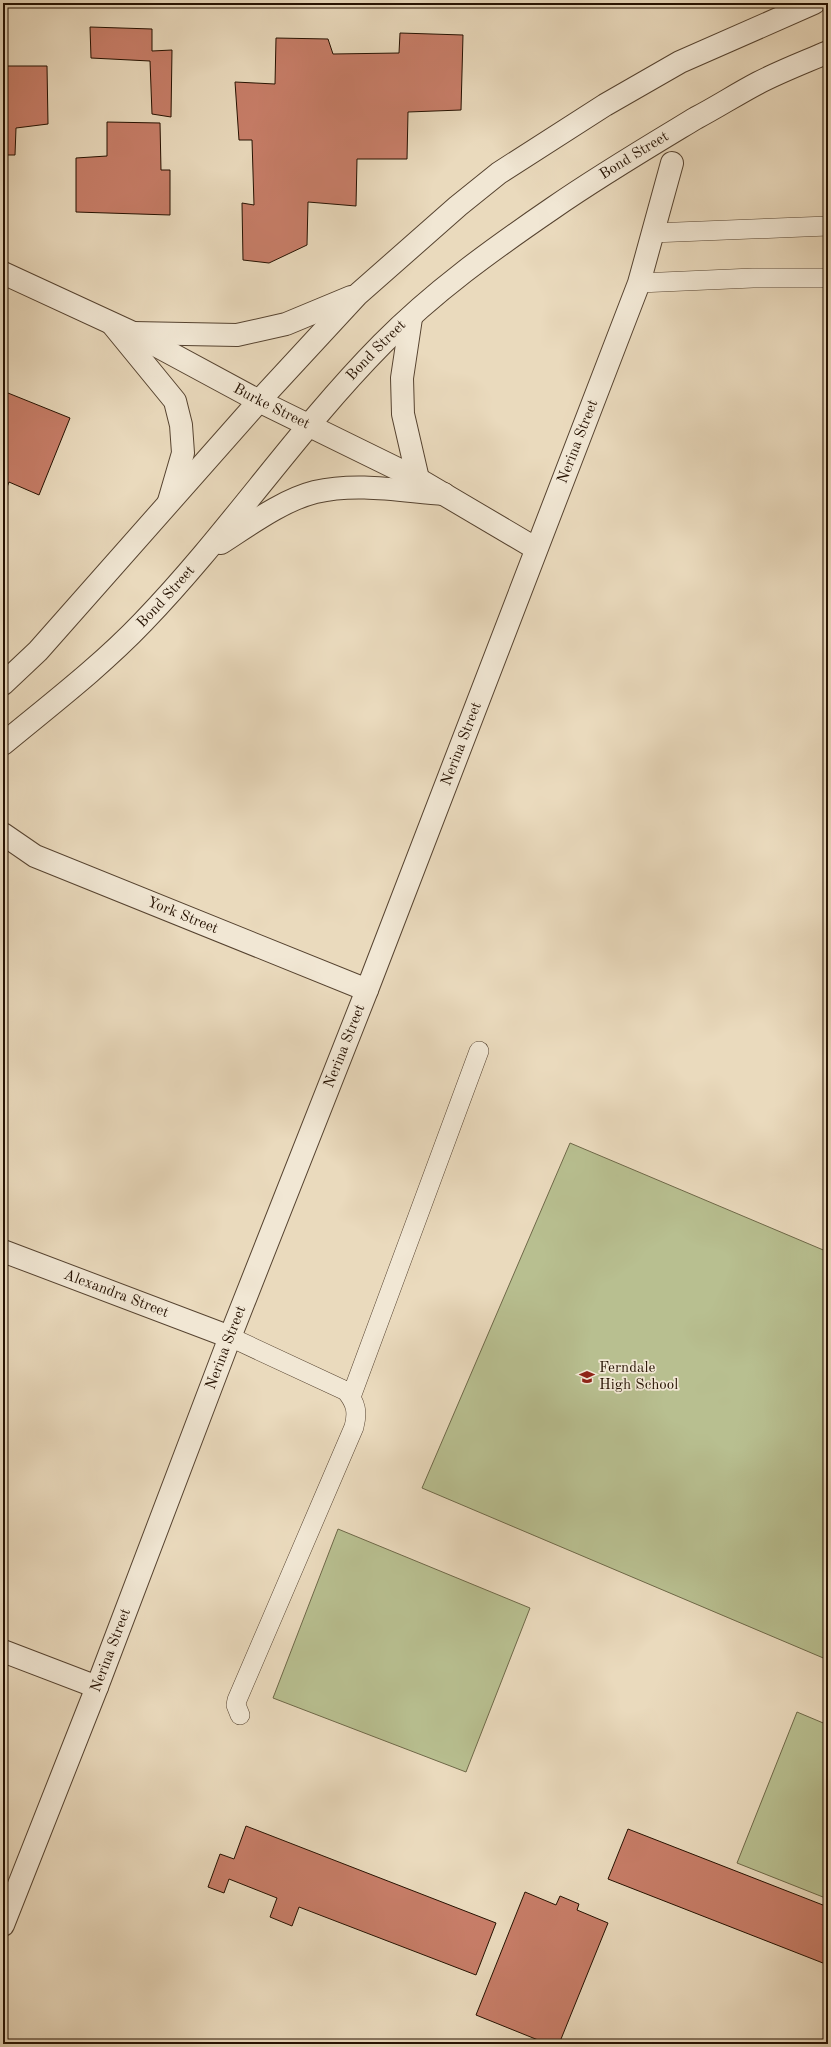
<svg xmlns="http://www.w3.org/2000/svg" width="831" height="2047" font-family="'Old Standard TT',serif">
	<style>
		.green { fill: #b8bf90; stroke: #6e6848 }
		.building { fill: #c87e69; stroke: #251101 }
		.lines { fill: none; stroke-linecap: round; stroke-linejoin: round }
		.service-casing { stroke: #564330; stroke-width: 20 }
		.minor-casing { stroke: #564330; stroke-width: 24 }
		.tertiary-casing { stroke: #564330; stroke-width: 24 }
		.service { stroke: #f1e7d4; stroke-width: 19 }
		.minor { stroke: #f1e7d4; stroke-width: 22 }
		.tertiary { stroke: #f1e7d4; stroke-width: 22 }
		.labels { text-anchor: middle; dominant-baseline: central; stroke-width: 3.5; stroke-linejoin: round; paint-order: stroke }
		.street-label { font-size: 15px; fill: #251101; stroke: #f1e7d4 }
		.poi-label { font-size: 15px; fill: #251101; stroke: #f1e7d4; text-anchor: start }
	</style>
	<rect width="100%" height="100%" fill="#eadabd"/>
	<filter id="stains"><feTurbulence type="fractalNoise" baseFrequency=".005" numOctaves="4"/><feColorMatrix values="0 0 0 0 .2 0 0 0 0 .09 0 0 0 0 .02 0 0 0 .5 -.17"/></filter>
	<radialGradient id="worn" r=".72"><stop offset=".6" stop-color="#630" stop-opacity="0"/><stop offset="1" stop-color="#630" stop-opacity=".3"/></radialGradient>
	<path class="green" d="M 570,1143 L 828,1252 L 828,1660 L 422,1488 Z
		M 338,1529 L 530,1608 L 466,1772 L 273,1698 Z
		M 797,1712 L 828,1725 L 828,1899 L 737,1863 Z"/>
	<path class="building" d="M 90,27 L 152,29 L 152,51 L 172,50 L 171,117 L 152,114 L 150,61 L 91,58 Z
		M 400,33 L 463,35 L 461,110 L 408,112 L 407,159 L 357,159 L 356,206 L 308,202 L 307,245 L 269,263 L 243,260 L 242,203 L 254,205 L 252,140 L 239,140 L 235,82 L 275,84 L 276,38 L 328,39 L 333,54 L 399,53 Z
		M 3,66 L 47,66 L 48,124 L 16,128 L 15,155 L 3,155 Z
		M 107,122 L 160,123 L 161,170 L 170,170 L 170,215 L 76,212 L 76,158 L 107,156 Z
		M 3,391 L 70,418 L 39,495 L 9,482 L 3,498 Z
		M 246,1826 L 496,1923 L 476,1975 L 299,1907 L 292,1926 L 270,1917 L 277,1898 L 229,1879 L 224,1893 L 208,1887 L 220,1854 L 234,1859 Z
		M 628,1829 L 828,1907 L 828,1965 L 608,1879 Z
		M 525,1892 L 556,1905 L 560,1896 L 579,1904 L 577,1910 L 608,1923 L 559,2044 L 548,2044 L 476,2015 Z"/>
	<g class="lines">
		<g class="service-casing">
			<path id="service" d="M 652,233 L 828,226
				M 639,283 L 753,278 L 828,278
				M 230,1337 L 346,1391 C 356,1403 358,1412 354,1427 L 237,1700 L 236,1705 L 240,1715
				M 351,1397 L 479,1051"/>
		</g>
		<g class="minor-casing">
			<g id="minor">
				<path id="s1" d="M 3,273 L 133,333 L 259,401 L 418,479 L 535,548"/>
				<path id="s2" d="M 3,834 L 35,856 L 367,990"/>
				<path id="s3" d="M 3,1251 L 230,1337"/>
				<path d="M 3,1651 L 97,1687"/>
				<path id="s4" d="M 3,1925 L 97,1687 L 230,1337 L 367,990 L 639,283 L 672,163"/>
			</g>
		</g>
		<g class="tertiary-casing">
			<g id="tertiary">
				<path d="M 411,318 L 402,378 L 403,414 L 418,479"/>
				<path d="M 112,324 L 175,401 L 181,425 L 183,453 L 169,501"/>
				<path d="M 133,333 L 237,335 L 286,324 L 351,297"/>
				<path d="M 221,543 C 249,525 283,500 315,492 C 357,482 402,491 444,494"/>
				<path d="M 3,684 L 38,651 L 259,401 L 357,295 L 458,206 L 499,173 L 605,105 L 680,62 L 814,3"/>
				<path id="s5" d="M 3,744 C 50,705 100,667 143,622 C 228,534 296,431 382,344 C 433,292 493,249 553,208 C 599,176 648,147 696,118 C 717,107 737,94 758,83 C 781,71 805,62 828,52"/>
			</g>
		</g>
		<use href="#service" class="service"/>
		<use href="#minor" class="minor"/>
		<use href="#tertiary" class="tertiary"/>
	</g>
	<defs>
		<g id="school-bare" transform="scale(1.2)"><path d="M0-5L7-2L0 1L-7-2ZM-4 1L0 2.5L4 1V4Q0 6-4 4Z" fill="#8f2418" stroke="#f1e7d4" stroke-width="2.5" paint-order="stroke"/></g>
	</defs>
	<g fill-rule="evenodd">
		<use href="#school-bare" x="587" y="1377"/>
	</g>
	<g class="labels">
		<g class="street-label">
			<text stroke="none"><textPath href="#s5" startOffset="868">Bond Street</textPath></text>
			<text stroke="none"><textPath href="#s5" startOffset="544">Bond Street</textPath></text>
			<text stroke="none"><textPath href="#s1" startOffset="300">Burke Street</textPath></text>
			<text stroke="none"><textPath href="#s4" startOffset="1591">Nerina Street</textPath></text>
			<text stroke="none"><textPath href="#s5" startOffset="220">Bond Street</textPath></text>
			<text stroke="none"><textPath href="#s4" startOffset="1267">Nerina Street</textPath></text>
			<text stroke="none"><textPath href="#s2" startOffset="198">York Street</textPath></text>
			<text stroke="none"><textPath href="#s4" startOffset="943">Nerina Street</textPath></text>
			<text stroke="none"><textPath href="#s3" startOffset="121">Alexandra Street</textPath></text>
			<text stroke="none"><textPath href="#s4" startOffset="619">Nerina Street</textPath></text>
			<text stroke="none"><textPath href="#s4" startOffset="295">Nerina Street</textPath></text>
		</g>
		<g class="poi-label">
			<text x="599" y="1368">Ferndale<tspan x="599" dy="17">High School</tspan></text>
		</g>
	</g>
	<rect width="831" height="2047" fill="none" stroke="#eadabd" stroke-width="16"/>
	<rect x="4" y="4" width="823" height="2039" fill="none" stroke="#251101" stroke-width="2"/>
	<rect x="8" y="8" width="815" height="2031" fill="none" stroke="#251101"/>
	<rect width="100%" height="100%" filter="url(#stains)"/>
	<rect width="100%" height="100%" fill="url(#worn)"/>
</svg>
